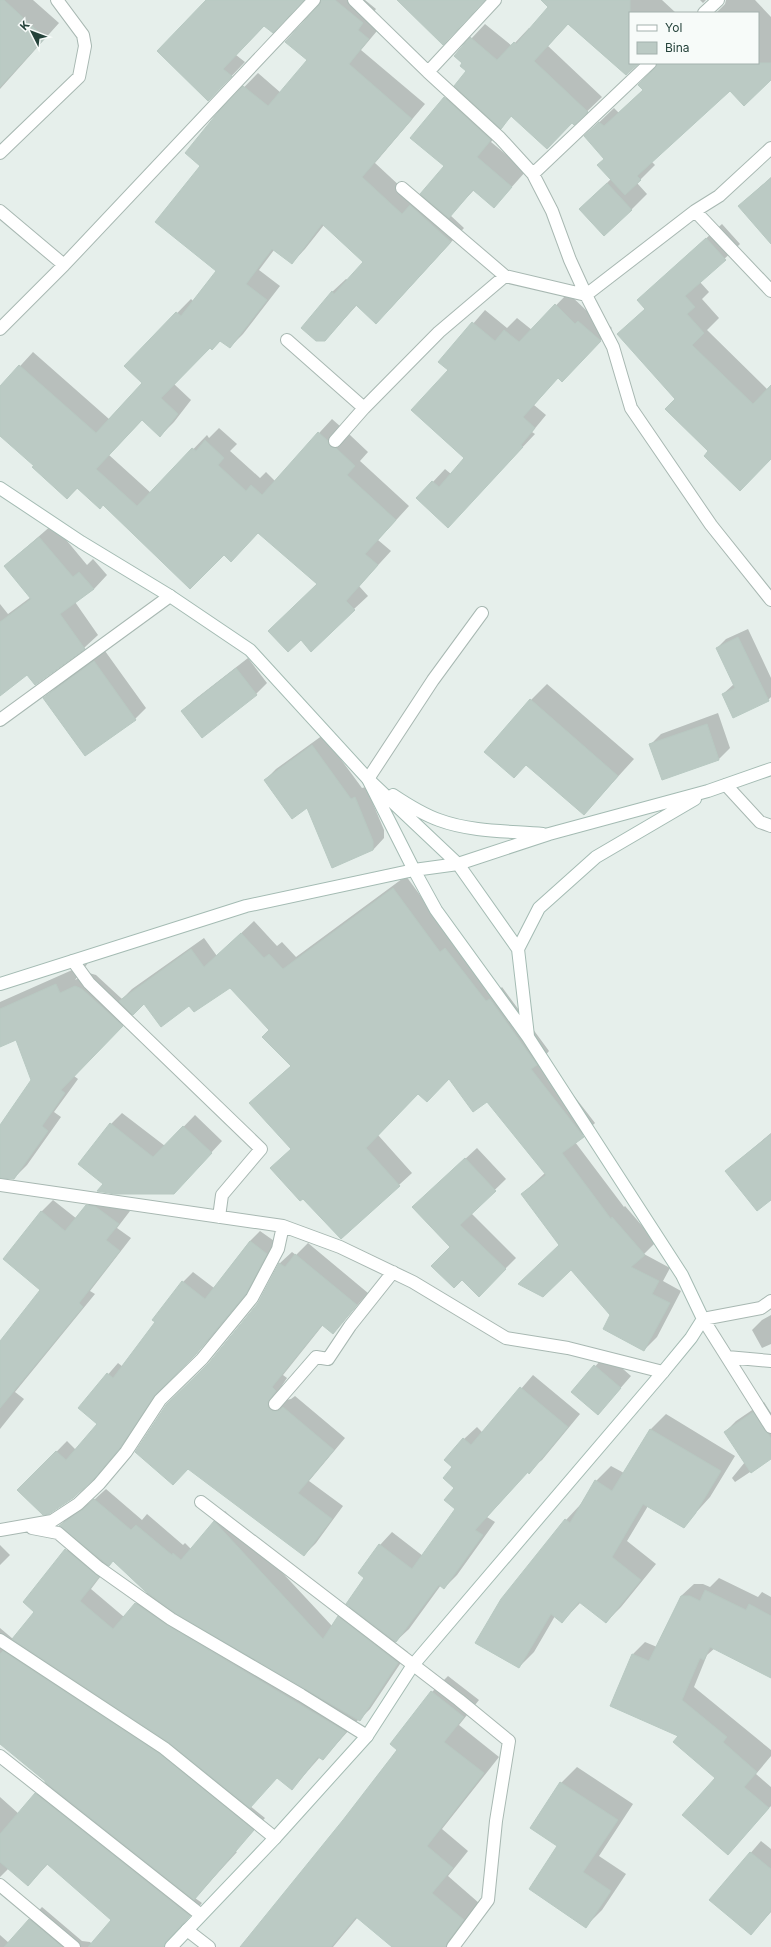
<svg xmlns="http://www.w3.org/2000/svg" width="771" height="1947" font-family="Inter,sans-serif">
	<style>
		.shadow { fill: #0003; fill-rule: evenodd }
		.building { fill: #bbcac4; stroke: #b8c9c2 }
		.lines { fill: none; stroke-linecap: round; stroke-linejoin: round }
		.lane-casing { stroke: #a8b8b2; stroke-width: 14 }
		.street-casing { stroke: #a8b8b2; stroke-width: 14 }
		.secondary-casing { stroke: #a4bbb3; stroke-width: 14 }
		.lane { stroke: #fff; stroke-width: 12 }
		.street { stroke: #fff; stroke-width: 12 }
		.secondary { stroke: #fff; stroke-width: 12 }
	</style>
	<rect width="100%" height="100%" fill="#e6efeb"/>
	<path class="shadow" d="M 0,0 L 33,0 L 59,23 L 0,89 Z
		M 207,0 L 303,0 L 265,25 L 236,55 L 245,62 L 222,86 Z
		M 322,0 L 365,0 L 376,9 L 371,16 L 382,25 L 361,50 L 425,104 L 375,163 L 416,201 L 445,166 L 411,138 L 460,83 L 478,80 L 455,56 L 485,24 L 512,46 L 529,28 L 530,30 L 551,6 L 545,0 L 662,0 L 676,13 L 630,13 L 630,63 L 638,63 L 626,74 L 568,24 L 548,46 L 602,97 L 574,124 L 572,122 L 512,116 L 504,123 L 505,124 L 491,142 L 526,171 L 494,207 L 474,190 L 450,215 L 464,228 L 390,309 L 357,305 L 325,340 L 332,292 L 346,279 L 348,280 L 365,262 L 324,225 L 305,249 L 292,263 L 274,250 L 259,270 L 280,286 L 243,334 L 230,347 L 221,340 L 212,349 L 210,347 L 174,384 L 191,400 L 174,422 L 160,436 L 143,419 L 109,455 L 151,493 L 207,435 L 209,438 L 219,428 L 237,444 L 230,451 L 260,478 L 266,472 L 275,481 L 332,419 L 341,427 L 343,433 L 350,435 L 368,452 L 360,461 L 409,506 L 378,540 L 391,551 L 359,586 L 368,596 L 354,609 L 301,639 L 318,583 L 258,532 L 224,554 L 103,504 L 78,488 L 67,498 L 35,465 L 0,435 L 0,388 L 33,352 L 109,419 L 143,383 L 125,366 L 191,299 L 193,301 L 217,271 L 201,166 L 220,112 L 258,73 L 281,93 L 309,60 Z
		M 700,0 L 706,0 L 703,3 Z
		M 726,0 L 755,0 L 771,17 L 771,79 L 730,90 L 651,161 L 655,165 L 637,183 L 647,194 L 631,210 L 580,209 L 611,179 L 605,159 L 585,136 L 614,108 L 619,113 L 644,89 L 658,63 L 758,63 L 758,13 L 716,13 L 725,4 Z
		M 771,177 L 771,243 L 739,206 Z
		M 722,224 L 740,244 L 700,282 L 709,292 L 702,299 L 719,318 L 707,330 L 768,390 L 771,387 L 771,458 L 709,451 L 677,399 L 619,334 L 645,309 L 638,300 Z
		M 568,293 L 588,312 L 591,309 L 612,328 L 574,368 L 558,377 L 534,405 L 546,415 L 532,432 L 535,434 L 460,514 L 418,498 L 445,469 L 451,474 L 465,458 L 449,370 L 440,362 L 485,310 L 507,328 L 517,318 L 532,330 Z
		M 53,524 L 87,565 L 93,559 L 107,575 L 94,589 L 75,602 L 98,635 L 84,648 L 35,684 L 28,674 L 0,695 L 0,604 L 8,614 L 31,597 L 5,566 Z
		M 748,629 L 771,678 L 771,697 L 768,700 L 723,694 L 734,684 L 717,648 L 726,639 Z
		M 105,651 L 146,708 L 135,719 L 45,698 L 56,687 Z
		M 248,658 L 267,683 L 256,694 L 183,711 L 194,700 Z
		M 547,684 L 634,759 L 584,814 L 527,764 L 531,700 Z
		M 718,713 L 730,748 L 719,759 L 663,779 L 650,745 L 661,734 Z
		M 323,735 L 362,788 L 366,787 L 384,830 L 384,838 L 373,850 L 265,780 L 276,769 Z
		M 406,876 L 453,940 L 499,990 L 502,987 L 549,1051 L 544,1057 L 595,1123 L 575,1142 L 624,1207 L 625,1206 L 656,1242 L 644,1254 L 670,1268 L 663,1281 L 681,1291 L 657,1337 L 644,1350 L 611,1315 L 522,1194 L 545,1173 L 487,1100 L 449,1078 L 418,1093 L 378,1135 L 412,1173 L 341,1238 L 263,1091 L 292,1065 L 271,1030 L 230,986 L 190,1004 L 145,1002 L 74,1076 L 78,1079 L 54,1112 L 61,1117 L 27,1165 L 14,1178 L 0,1176 L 0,1127 L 65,1034 L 43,1017 L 0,1046 L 0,1002 L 88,963 L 75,980 L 89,973 L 96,975 L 122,999 L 132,989 L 204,938 L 217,956 L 254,921 L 277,946 L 282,942 L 296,957 Z
		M 122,1113 L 165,1146 L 195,1115 L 222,1141 L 185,1181 L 104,1184 L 79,1164 L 111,1124 Z
		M 771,1133 L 771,1199 L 726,1171 Z
		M 477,1148 L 506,1179 L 471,1213 L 516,1258 L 479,1295 L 451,1247 L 425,1196 Z
		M 99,1193 L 109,1195 L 130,1211 L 117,1228 L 131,1238 L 90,1291 L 95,1294 L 15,1392 L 24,1399 L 0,1429 L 0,1353 L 42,1290 L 41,1212 L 53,1200 L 77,1219 Z
		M 260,1231 L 277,1243 L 256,1282 L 207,1342 L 164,1384 L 130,1436 L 104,1467 L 19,1490 L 67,1441 L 76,1450 L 99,1424 L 79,1408 L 118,1363 L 123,1367 L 157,1322 L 183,1282 L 193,1272 L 214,1288 L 250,1241 Z
		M 308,1243 L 368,1293 L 333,1333 L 323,1325 L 283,1375 L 287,1378 L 279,1390 L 286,1400 L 291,1399 L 295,1396 L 345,1438 L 309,1481 L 343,1506 L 316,1543 L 304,1555 L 210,1363 L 259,1303 L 280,1263 L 292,1252 L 296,1255 Z
		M 771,1315 L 771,1344 L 762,1348 L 752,1330 L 762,1320 Z
		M 606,1354 L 631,1376 L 598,1414 L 573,1392 Z
		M 533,1375 L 580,1414 L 542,1460 L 528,1471 L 487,1517 L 495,1522 L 457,1575 L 444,1588 L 441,1585 L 409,1629 L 395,1642 L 408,1652 L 370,1709 L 359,1720 L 358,1720 L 323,1759 L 320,1757 L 292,1789 L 277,1777 L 250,1806 L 265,1818 L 235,1851 L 237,1852 L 195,1898 L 202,1903 L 163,1947 L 0,1947 L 0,1935 L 9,1943 L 42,1907 L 82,1941 L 90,1942 L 92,1944 L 113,1920 L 48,1864 L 28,1885 L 9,1868 L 0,1877 L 0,1797 L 19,1814 L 47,1782 L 0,1742 L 0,1628 L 13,1639 L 35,1612 L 24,1602 L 77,1539 L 60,1525 L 71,1515 L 94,1500 L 106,1489 L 142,1520 L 147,1514 L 183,1545 L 185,1543 L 191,1549 L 225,1511 L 332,1626 L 350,1606 L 366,1578 L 380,1545 L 392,1532 L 423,1556 L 456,1509 L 454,1467 L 464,1439 L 477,1427 L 483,1433 ZM 113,1560 L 147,1592 L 124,1617 L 91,1589 Z
		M 764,1402 L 771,1413 L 771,1458 L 735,1482 L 732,1478 L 745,1462 L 725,1432 L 736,1421 Z
		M 666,1414 L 735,1456 L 710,1497 L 683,1527 L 648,1506 L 627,1541 L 656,1564 L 621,1607 L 606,1622 L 581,1602 L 562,1622 L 555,1616 L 534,1652 L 519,1667 L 566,1520 L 581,1504 L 596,1481 L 611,1466 L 624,1473 L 650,1430 Z
		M 0,1545 L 10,1555 L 0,1565 Z
		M 719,1578 L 758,1597 L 762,1592 L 771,1597 L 771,1668 L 715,1648 L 707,1655 L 694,1687 L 771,1750 L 771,1756 L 756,1774 L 771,1787 L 771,1806 L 728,1853 L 717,1777 L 680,1735 L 633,1654 L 645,1642 L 657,1647 L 681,1596 L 694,1584 L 703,1584 L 710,1587 Z
		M 448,1676 L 479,1700 L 459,1725 L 499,1757 L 442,1829 L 468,1851 L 448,1876 L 479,1903 L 447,1947 L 393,1947 L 358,1917 L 333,1947 L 241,1947 L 344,1820 L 398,1749 L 432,1692 Z
		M 577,1767 L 633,1804 L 599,1856 L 626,1874 L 602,1910 L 586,1926 L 559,1846 L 561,1783 Z
		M 761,1841 L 771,1849 L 771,1912 L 751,1934 L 710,1900 Z"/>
	<path class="building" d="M 0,0 L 4,0 L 45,38 L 0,87 Z
		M 206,0 L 304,0 L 273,33 L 264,26 L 223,69 L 232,76 L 208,101 L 157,51 Z
		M 321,0 L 335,0 L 363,23 L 358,30 L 369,39 L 349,64 L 412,119 L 362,177 L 402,214 L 410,205 L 451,242 L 376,324 L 356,305 L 325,341 L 316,341 L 301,328 L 332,291 L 334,294 L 363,262 L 322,224 L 292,264 L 272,249 L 246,284 L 267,300 L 230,348 L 220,341 L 212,350 L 210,348 L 161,398 L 178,414 L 160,437 L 142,420 L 96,469 L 137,506 L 192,448 L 196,451 L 205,440 L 224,458 L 218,465 L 246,491 L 251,485 L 262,495 L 318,432 L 328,441 L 330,446 L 336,448 L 355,466 L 347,475 L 396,520 L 365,554 L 378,565 L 346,601 L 355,610 L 311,652 L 301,640 L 288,652 L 268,631 L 317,584 L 258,533 L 231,562 L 224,555 L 190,589 L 103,505 L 100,509 L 77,488 L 67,499 L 32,467 L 34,466 L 0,436 L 0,386 L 19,365 L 96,433 L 142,383 L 124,366 L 176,312 L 181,316 L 216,271 L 155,222 L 200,166 L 185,153 L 219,111 L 243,86 L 268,106 L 307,60 L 285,42 L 319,5 Z
		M 397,0 L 485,0 L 443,45 Z
		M 541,0 L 630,0 L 630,63 L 639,63 L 626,75 L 568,24 L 534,61 L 588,112 L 574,125 L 572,123 L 547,149 L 511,116 L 501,129 L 454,86 L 466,71 L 460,66 L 462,63 L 454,56 L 470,37 L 497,60 L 514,42 L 516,44 L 548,7 Z
		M 657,63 L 771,63 L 771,80 L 744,106 L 730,91 L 637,176 L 641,180 L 625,195 L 597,165 L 604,159 L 584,136 L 599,122 L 604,126 L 643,90 L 638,85 L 655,68 Z
		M 444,97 L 491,140 L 477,157 L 512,187 L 494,208 L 473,190 L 449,218 L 420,194 L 444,166 L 410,138 Z
		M 771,178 L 771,244 L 738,206 Z
		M 607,183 L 632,210 L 604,236 L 579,209 Z
		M 706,238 L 726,260 L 685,296 L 695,307 L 687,314 L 704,333 L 692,345 L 753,404 L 771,385 L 771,459 L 740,491 L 704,456 L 708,451 L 665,409 L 675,399 L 617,334 L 645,309 L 637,300 Z
		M 555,304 L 575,324 L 578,321 L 601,341 L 562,382 L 558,378 L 523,417 L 535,428 L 521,445 L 523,447 L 448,528 L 416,498 L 432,481 L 439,487 L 464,458 L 411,410 L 448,370 L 438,362 L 472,322 L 495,341 L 504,330 L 519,342 Z
		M 39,537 L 73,577 L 79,572 L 94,589 L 60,614 L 85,649 L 35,685 L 27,675 L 0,696 L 0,622 L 31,599 L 4,566 Z
		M 738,637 L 769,701 L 733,718 L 722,694 L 735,688 L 716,648 Z
		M 94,661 L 136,720 L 85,756 L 43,698 Z
		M 236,668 L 257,695 L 202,738 L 181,711 Z
		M 530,699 L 618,776 L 584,815 L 526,765 L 514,778 L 484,752 Z
		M 707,724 L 719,760 L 662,780 L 649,744 Z
		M 312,745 L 351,799 L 355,797 L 373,841 L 373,850 L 332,868 L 307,808 L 292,819 L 264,780 Z
		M 393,888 L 440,952 L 445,948 L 486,1001 L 490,999 L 537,1065 L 531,1069 L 584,1137 L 562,1153 L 611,1219 L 612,1217 L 645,1255 L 631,1267 L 659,1281 L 652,1294 L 670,1303 L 644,1351 L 603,1329 L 610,1315 L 571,1270 L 543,1297 L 518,1284 L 559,1245 L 521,1194 L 546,1175 L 487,1102 L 473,1112 L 449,1079 L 427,1102 L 418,1094 L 366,1148 L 400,1186 L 341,1239 L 303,1199 L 300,1201 L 270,1168 L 291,1149 L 249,1103 L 291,1066 L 262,1037 L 269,1030 L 230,988 L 194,1012 L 189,1006 L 161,1027 L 144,1004 L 133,1015 L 119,1001 L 191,949 L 204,967 L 241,933 L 264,958 L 269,954 L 283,969 Z
		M 56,984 L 60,993 L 75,986 L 82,989 L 123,1026 L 61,1090 L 65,1093 L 42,1126 L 48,1131 L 14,1179 L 0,1178 L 0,1125 L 31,1080 L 16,1040 L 0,1047 L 0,1009 Z
		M 110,1123 L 153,1157 L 183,1126 L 212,1153 L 174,1194 L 115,1194 L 97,1191 L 103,1184 L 78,1164 Z
		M 771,1134 L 771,1200 L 757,1211 L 725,1171 Z
		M 465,1158 L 496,1191 L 460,1225 L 506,1269 L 479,1297 L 462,1280 L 454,1288 L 431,1266 L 450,1247 L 412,1207 Z
		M 86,1205 L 96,1207 L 119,1224 L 106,1240 L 120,1251 L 79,1303 L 83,1307 L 0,1408 L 0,1341 L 40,1290 L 3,1259 L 41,1211 L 65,1231 Z
		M 250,1241 L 267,1254 L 246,1294 L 196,1354 L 155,1395 L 120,1448 L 94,1479 L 73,1498 L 49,1514 L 43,1515 L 17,1490 L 56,1451 L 66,1460 L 97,1424 L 78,1408 L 107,1373 L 113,1378 L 155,1322 L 152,1320 L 182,1281 L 205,1299 Z
		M 295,1254 L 357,1305 L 333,1334 L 322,1325 L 272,1387 L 276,1391 L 268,1402 L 268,1407 L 273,1411 L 278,1411 L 283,1407 L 334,1450 L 298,1493 L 332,1519 L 304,1556 L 188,1469 L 173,1485 L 135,1452 L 166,1405 L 208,1364 L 258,1303 L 279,1263 L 285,1267 Z
		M 594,1365 L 621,1388 L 598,1415 L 571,1392 Z
		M 520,1387 L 568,1427 L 529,1474 L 528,1472 L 475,1530 L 483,1535 L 444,1589 L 439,1585 L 396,1642 L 346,1604 L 364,1578 L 358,1573 L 379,1544 L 412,1569 L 455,1509 L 444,1500 L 454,1488 L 443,1478 L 452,1467 L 444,1460 L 463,1438 L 471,1445 Z
		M 753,1412 L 771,1438 L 771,1459 L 751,1473 L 724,1432 Z
		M 650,1429 L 721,1471 L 695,1514 L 684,1528 L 643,1504 L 612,1557 L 641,1580 L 606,1623 L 579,1602 L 562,1623 L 551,1614 L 519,1668 L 475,1643 L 501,1599 L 565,1519 L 570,1523 L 595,1480 L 612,1491 Z
		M 94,1499 L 131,1530 L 136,1525 L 172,1555 L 173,1553 L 181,1560 L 214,1521 L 323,1639 L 338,1616 L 398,1663 L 360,1721 L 175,1613 L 145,1591 L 113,1561 L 109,1566 L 59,1526 L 82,1510 Z
		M 65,1549 L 99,1577 L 80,1601 L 113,1629 L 135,1603 L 167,1625 L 346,1732 L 323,1760 L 318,1757 L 292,1790 L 277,1778 L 250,1808 L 168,1742 L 12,1639 L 34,1612 L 23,1602 Z
		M 705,1590 L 746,1610 L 749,1604 L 771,1616 L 771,1678 L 710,1647 L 704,1660 L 700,1658 L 682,1700 L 727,1737 L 723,1742 L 757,1772 L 744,1787 L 769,1808 L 728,1855 L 682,1815 L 715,1778 L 673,1742 L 678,1736 L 610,1706 L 632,1654 L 649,1661 L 681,1596 L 690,1596 L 700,1601 Z
		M 3,1651 L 160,1754 L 254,1830 L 194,1900 L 45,1782 L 45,1781 L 0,1744 L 0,1654 Z
		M 431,1691 L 464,1717 L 444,1742 L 484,1773 L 427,1846 L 453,1868 L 432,1893 L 464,1920 L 447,1943 L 446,1947 L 392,1947 L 356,1917 L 331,1947 L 240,1947 L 343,1820 L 397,1750 L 390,1744 Z
		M 560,1782 L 618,1820 L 583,1872 L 611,1891 L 586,1928 L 529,1889 L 557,1846 L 530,1828 Z
		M 35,1793 L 190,1916 L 166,1942 L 164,1947 L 88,1947 L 111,1920 L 47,1864 L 28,1886 L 0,1862 L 0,1834 Z
		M 750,1852 L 771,1869 L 771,1911 L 751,1935 L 709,1900 Z
		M 29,1919 L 62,1947 L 4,1947 Z"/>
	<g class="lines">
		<g class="lane-casing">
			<path id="lane" d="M 368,779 L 433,680 L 482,613"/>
		</g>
		<g class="street-casing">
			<path id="street" d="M 354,0 L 428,72 L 500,138 L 533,174 L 552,211 L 570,260 L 586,295 L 613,347 L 631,408 L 711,525 L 771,600
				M 704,13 L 718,0
				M 428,72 L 495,0
				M 0,153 L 79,77 L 85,46 L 83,35 L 57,0
				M 533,174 L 650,63
				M 402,188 L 505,276
				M 0,211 L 64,265
				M 695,211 L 771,291
				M 0,329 L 64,265 L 314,0
				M 287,340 L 364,408
				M 335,441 L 364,408 L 439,332 L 505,276 L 586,295 L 695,211 L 719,196 L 771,148
				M 0,720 L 170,596
				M 726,785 L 760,822 L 771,826
				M 73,961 L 89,983 L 261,1149 L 222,1195 L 219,1217
				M 0,1185 L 283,1226 L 340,1247 L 413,1282 L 506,1338 L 568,1348 L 663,1372
				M 771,1301 L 761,1308 L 703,1319 L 771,1427
				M 727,1357 L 771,1361
				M 275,1404 L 316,1357 L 328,1359 L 350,1326 L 393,1272
				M 201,1502 L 459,1700 L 509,1741 L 496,1821 L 488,1900 L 453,1947
				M 32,1528 L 58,1533 L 99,1568 L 171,1619 L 301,1695 L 367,1736
				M 0,1530 L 52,1521 L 78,1504 L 99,1484 L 126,1452 L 160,1400 L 202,1359 L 252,1298 L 278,1249 L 283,1226
				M 0,1640 L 164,1748 L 275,1838
				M 0,1756 L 201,1915
				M 0,1885 L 74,1947
				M 187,1930 L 209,1947"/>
		</g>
		<g class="secondary-casing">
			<path id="secondary" d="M 0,488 L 81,542 L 170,596 L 250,650 L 368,779 L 458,864 L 518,949 L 528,1036
				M 393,795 C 408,805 422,814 439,820 C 471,832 509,831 543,834
				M 518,949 L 539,908 L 596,857 L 695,799
				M 0,984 L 246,906 L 414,870 L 458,864 L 549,834 L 708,791 L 771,769
				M 171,1947 L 275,1838 L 367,1736 L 413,1665 L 663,1372 L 691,1338 L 703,1319 L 682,1275 L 528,1037 L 436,910 L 414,870 L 368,779"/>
		</g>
		<use href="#lane" class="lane"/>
		<use href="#street" class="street"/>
		<use href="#secondary" class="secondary"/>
	</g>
	<rect x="629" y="12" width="130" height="52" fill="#f7fbf9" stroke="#a3b1ad"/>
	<rect x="637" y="25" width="20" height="6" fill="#ffffff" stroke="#a3b1ad"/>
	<text x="665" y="32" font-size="12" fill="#24423a">Yol</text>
	<rect x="637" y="42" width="20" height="12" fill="#bbcac4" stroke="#a3b1ad"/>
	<text x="665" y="52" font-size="12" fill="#24423a">Bina</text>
	<g transform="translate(32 32) rotate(312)" stroke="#f7fbf9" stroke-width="3" paint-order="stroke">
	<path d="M0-3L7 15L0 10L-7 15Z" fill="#24423a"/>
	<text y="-6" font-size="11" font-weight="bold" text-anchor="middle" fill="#24423a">K</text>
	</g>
</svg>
